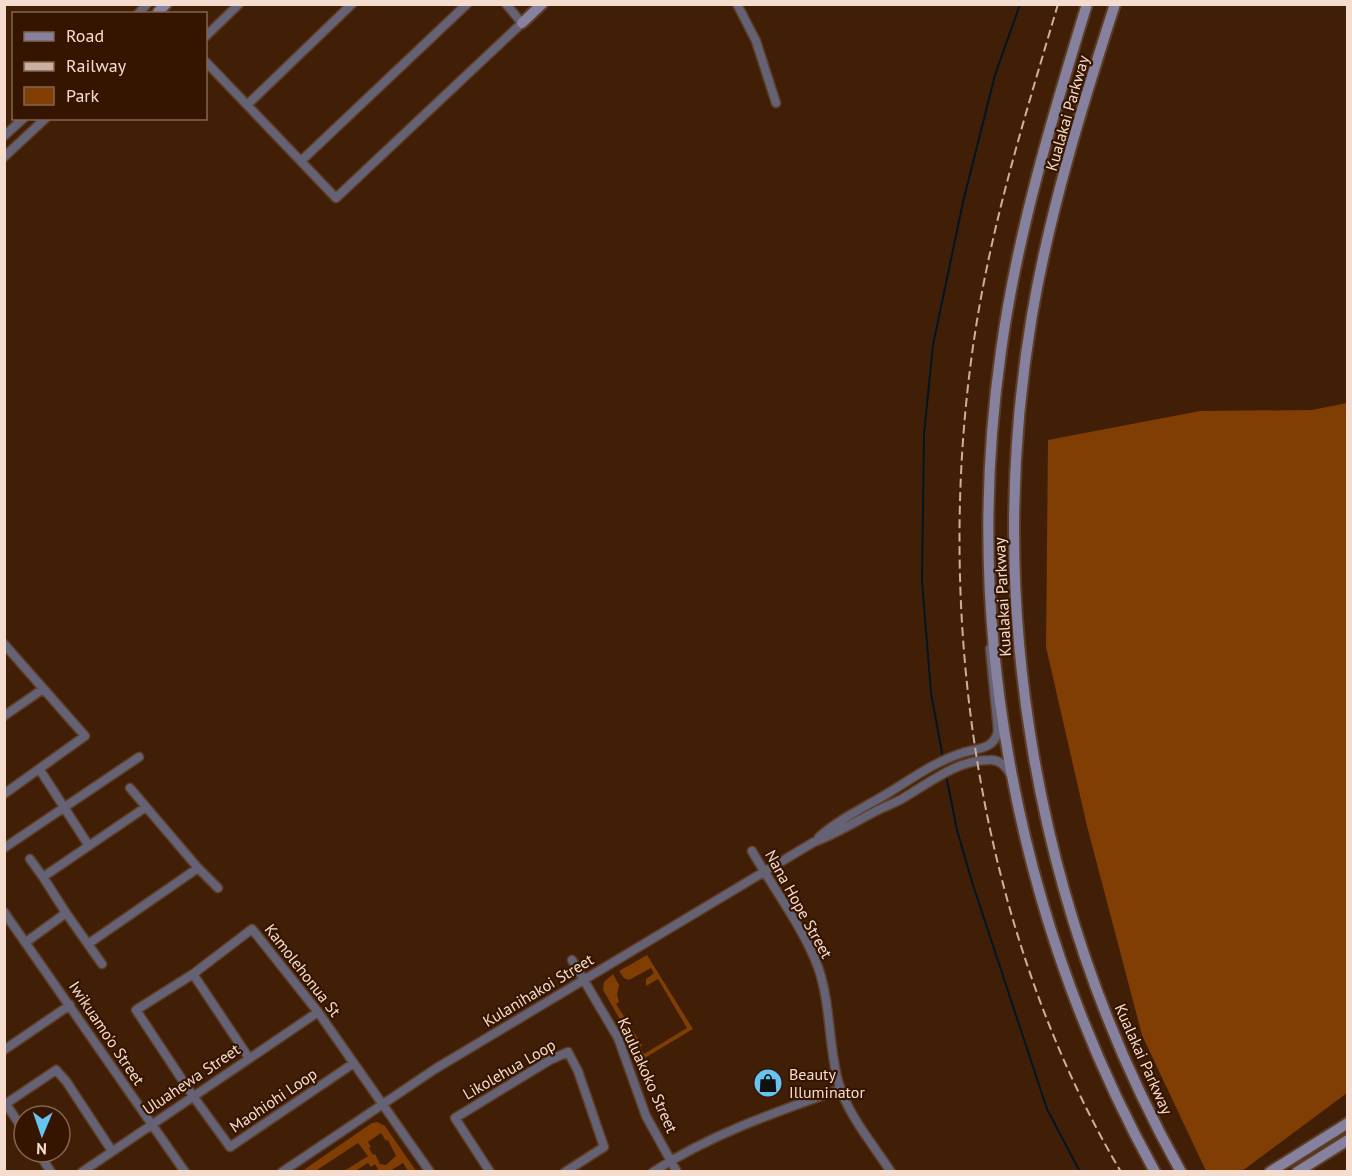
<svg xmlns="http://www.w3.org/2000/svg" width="1352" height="1176" font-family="'PT Sans',sans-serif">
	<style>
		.green { fill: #803d04; fill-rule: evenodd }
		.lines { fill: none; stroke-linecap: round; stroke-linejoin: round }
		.stream { stroke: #001624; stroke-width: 2 }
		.street-casing { stroke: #5e3d27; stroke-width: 11 }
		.secondary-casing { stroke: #5e3d27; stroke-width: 14 }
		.street { stroke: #646274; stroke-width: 8 }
		.secondary { stroke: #85819e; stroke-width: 10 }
		.rail { stroke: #cab0a0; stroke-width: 2; stroke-dasharray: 9 4.5; stroke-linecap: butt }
		.labels { text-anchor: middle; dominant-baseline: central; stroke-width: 4.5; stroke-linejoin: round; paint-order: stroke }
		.street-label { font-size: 16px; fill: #f4ddcf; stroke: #361500 }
		.poi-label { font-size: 16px; fill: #f4ddcf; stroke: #361500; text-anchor: start }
	</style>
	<rect width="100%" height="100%" fill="#411f07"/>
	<path class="green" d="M 1347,403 L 1347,1093 L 1242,1171 L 1206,1171 L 1142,1035 L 1087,826 L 1046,647 L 1048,440 L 1200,411 L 1312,410 Z
		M 647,955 L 693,1029 L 638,1062 L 625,1028 L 603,990 L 604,982 L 613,974 L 619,985 L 617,995 L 619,1002 L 616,1004 L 642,1045 L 640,1047 L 644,1054 L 687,1028 L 658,979 L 646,986 L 646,979 L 654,973 L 651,968 L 629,980 L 624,978 L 619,971 Z
		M 377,1122 L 385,1126 L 416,1171 L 408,1171 L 403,1163 L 390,1171 L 379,1171 L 375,1164 L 371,1167 L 368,1163 L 355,1171 L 344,1171 L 368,1156 L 358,1143 L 317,1170 L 318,1171 L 306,1171 L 305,1169 L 372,1123 ZM 381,1133 L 386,1141 L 388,1140 L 396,1156 L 386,1165 L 380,1164 L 375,1154 L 373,1155 L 369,1148 L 371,1147 L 368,1142 Z"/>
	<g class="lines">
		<path class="stream" d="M 943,758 L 931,693 L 922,581 L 924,434 L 933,345 L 963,202 L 995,75 L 1020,4
			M 946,775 L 957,830 L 972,882 L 1047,1109 L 1080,1172"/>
		<g class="street-casing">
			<path id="street" d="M 737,4 L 756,41 L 776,103
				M 138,14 L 147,4
				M 206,36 L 239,4
				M 206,62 L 336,198 L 522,23 L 506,4
				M 247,105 L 352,4
				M 4,136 L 24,118
				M 4,157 L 46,118
				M 301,161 L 467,4
				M 4,644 L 85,736 L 4,794
				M 4,716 L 43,689
				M 40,770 L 89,846
				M 130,788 L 198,868
				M 819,837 C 838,820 863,808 885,795 C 910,780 934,762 962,753 C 977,748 994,750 998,731 L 990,649
				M 4,848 L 139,757
				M 752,851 C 773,888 803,927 818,967 C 831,1004 828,1043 838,1081 C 847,1114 872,1143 891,1172
				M 30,859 L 43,877 L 146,807
				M 43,877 L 66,913
				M 4,912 L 185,1172
				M 26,942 L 66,913 L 102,964
				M 88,944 L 198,868 L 218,888
				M 572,960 L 618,1038 L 646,1116 L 677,1172
				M 193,974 L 249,1058
				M 4,1050 L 70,1005
				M 354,1063 L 230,1147 L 193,1096 L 136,1010 L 193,974 L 252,929 L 318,1012 L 430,1172
				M 6,1104 L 24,1131
				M 4,1105 L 56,1070 L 66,1081 L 112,1151
				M 38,1152 L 51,1172
				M 82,1172 L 318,1012
				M 282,1172 L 435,1069 L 814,842 C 836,834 855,822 876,811 C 885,806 896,803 905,797 C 931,782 957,760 989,760 C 999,759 1006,766 1010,774
				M 490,1172 L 455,1118 L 550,1060 L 568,1052 L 578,1071 L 604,1147 L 565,1172
				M 653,1172 C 711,1134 776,1112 841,1089"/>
		</g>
		<g class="secondary-casing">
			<path id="secondary" d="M 1087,4 C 1052,118 1017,234 1001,351 C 961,631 1018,925 1155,1172
				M 1115,4 C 1082,106 1050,210 1032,315 C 983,608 1036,913 1181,1172
				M 158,12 L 166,4
				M 522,23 L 542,4
				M 1270,1172 L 1348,1123
				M 1297,1172 L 1348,1140"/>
		</g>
		<use href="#street" class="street"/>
		<use href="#secondary" class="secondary"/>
		<path class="rail" d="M 1058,4 C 1029,103 998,202 980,303 C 929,589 972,920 1121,1172"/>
	</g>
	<defs>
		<g id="shop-disc" transform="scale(1.5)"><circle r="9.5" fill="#69c3f1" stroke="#361500"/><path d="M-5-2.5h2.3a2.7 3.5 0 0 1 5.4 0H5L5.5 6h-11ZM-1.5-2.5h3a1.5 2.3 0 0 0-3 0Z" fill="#111"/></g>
	</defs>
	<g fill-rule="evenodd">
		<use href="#shop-disc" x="768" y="1083"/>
	</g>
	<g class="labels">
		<g class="street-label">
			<text transform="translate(1067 113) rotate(-74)">Kualakai Parkway</text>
			<text transform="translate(1002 597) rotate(-93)">Kualakai Parkway</text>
			<text transform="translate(799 904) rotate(61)">Nana Hope Street</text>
			<text transform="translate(303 970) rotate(52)">Kamolehonua St</text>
			<text transform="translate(538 990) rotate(-31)">Kulanihakoi Street</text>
			<text transform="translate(107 1033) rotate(56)">Iwikuamo'o Street</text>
			<text transform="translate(1144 1059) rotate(66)">Kualakai Parkway</text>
			<text transform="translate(509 1069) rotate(-30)">Likolehua Loop</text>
			<text transform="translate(648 1075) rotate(66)">Kauluakoko Street</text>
			<text transform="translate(191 1079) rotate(-34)">Uluahewa Street</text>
			<text transform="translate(273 1100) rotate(-34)">Maohiohi Loop</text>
		</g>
		<g class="poi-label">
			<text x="789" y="1074">Beauty<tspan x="789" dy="18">Illuminator</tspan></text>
		</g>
	</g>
	<rect width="1352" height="1176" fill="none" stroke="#f4ddcf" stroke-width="12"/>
	<rect x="12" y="12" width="195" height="108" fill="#361500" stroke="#826553" stroke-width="1.5"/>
	<rect x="24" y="32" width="30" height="9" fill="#85819e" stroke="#826553" stroke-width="1.5"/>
	<text x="66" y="42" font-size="18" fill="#f4ddcf">Road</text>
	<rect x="24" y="62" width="30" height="9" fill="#cab0a0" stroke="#826553" stroke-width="1.5"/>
	<text x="66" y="72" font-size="18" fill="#f4ddcf">Railway</text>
	<rect x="24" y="87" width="30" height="18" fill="#803d04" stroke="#826553" stroke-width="1.5"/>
	<text x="66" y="102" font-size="18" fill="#f4ddcf">Park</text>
	<g transform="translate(42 1134) rotate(182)"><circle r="28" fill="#361500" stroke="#826553" stroke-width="1.5"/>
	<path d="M0-4.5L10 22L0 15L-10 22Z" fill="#69c3f1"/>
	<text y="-9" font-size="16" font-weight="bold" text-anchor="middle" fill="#f4ddcf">N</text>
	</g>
</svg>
